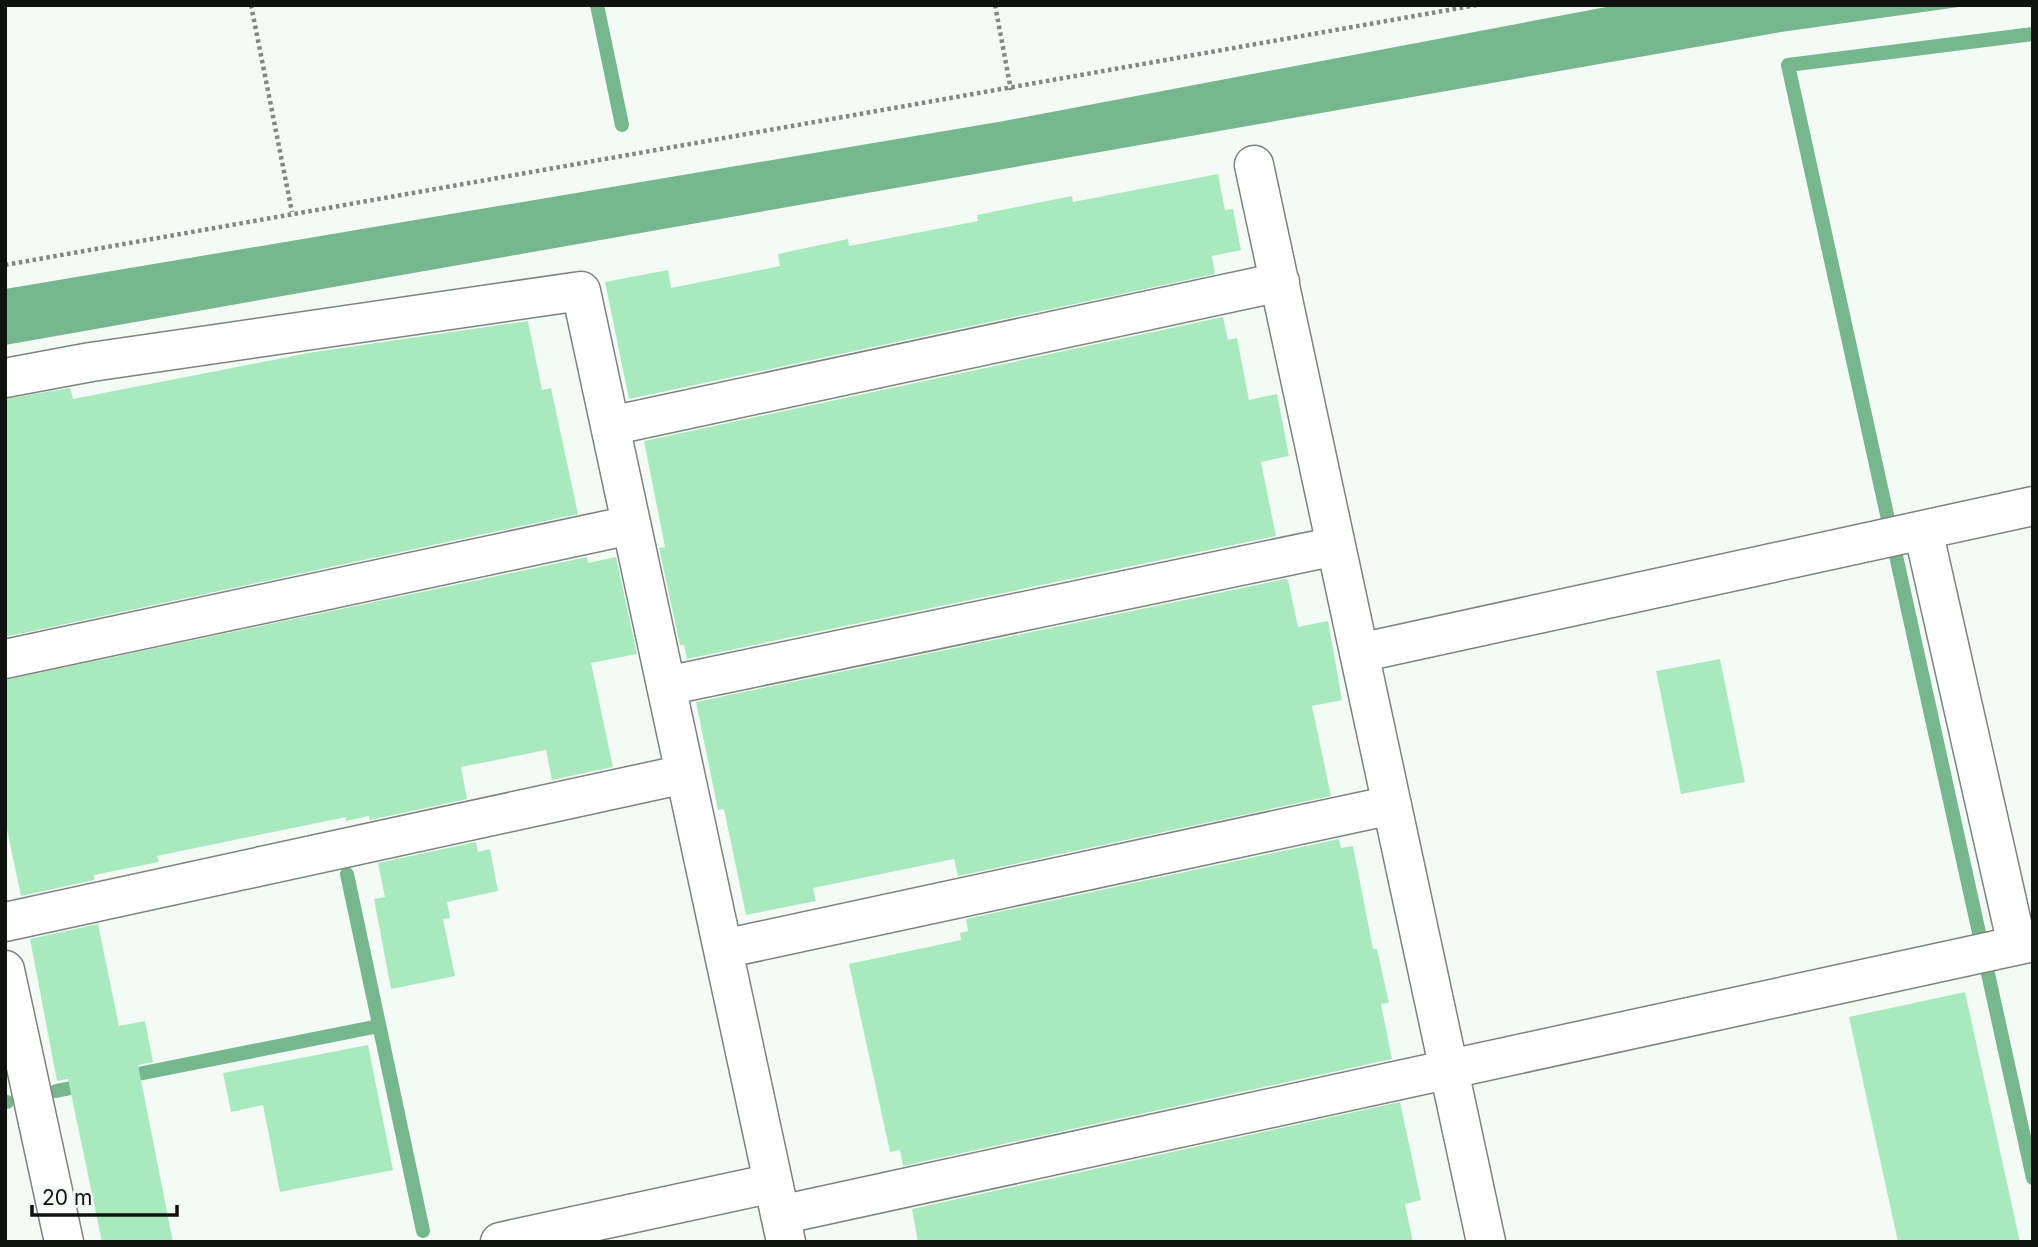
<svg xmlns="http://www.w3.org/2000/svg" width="2038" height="1247" font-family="Inter,sans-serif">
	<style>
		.water { fill: #76b78d }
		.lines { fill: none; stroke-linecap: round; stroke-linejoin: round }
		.stream { stroke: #76b78d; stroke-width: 14 }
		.building { fill: #a8eabe }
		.street-casing { stroke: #7d837f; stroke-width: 41 }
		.path { stroke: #838784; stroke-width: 4.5; stroke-dasharray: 3.5 3.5; stroke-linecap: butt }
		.street { stroke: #fff; stroke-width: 38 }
	</style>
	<rect width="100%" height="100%" fill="#f4fbf6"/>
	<path class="water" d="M 1617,5 L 1973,5 L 1781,32 L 5,345 L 5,289 L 1004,121 Z"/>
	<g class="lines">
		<path class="stream" d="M 597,5 L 622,125
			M 2033,34 L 1788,65 L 2033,1178
			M 347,874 L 423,1231
			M 123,1077 L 379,1026
			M 56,1091 L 86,1085
			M 5,1102 L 7,1102"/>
	</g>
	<path class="building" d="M 1218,174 L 1225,210 L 1233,209 L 1241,250 L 1212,256 L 1215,274 L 629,399 L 605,282 L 668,270 L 671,288 L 780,266 L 778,254 L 848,239 L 849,246 L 978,221 L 977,215 L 1072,196 L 1073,202 Z
		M 1223,317 L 1228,340 L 1237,338 L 1249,400 L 1277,394 L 1289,456 L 1261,462 L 1276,536 L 687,659 L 684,645 L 680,645 L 659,548 L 665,547 L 644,441 Z
		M 528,321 L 542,390 L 551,388 L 578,514 L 5,637 L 5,399 L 70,388 L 73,399 L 314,352 Z
		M 587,557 L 588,563 L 616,557 L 637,654 L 591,663 L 613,767 L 552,780 L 546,750 L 461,767 L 467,799 L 370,820 L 369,816 L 346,821 L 346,817 L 157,856 L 159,862 L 94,875 L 94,880 L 21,896 L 5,820 L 5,680 Z
		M 1285,579 L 1288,580 L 1298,627 L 1328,621 L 1342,700 L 1312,706 L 1331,796 L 958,876 L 954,859 L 813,888 L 816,901 L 746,915 L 724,809 L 718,810 L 696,702 Z
		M 1720,659 L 1745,782 L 1681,794 L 1656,671 Z
		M 1339,839 L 1341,848 L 1353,846 L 1373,949 L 1377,949 L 1389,1003 L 1381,1004 L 1392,1059 L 903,1166 L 900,1150 L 890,1152 L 849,964 L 961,940 L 960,933 L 968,931 L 966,919 Z
		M 476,842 L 478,852 L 490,849 L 498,891 L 447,902 L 450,918 L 443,919 L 455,976 L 391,989 L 374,899 L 385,897 L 378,863 Z
		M 98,924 L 119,1026 L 145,1021 L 153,1062 L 138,1065 L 173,1242 L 102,1242 L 68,1079 L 57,1081 L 30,939 Z
		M 1965,992 L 2020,1242 L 1898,1242 L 1849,1017 Z
		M 368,1045 L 393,1170 L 280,1192 L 263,1105 L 231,1112 L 223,1073 Z
		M 1400,1102 L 1421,1200 L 1405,1204 L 1413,1242 L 918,1242 L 912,1209 Z"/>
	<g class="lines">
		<g class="street-casing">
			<path id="street" d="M 1254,165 L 1486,1242
				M 5,378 L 91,362 L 581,291 L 786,1242
				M 610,426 L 1280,282
				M 1923,530 L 2017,945
				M 1359,653 L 2033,506
				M 5,659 L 631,525
				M 666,686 L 1336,546
				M 5,922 L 685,774
				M 723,949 L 1392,805
				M 5,970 L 64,1242
				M 780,1215 L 2033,942
				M 500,1242 L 773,1183"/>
		</g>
		<path class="path" d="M 251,5 L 292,212
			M 995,5 L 1011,90
			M 5,265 L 1477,5"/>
		<use href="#street" class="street"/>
	</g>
	<rect width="2038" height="1247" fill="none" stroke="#101210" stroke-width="14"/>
	<path d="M32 1205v10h145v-10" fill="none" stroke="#101210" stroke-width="3.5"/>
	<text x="42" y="1205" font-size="21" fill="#101210" stroke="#f4fbf6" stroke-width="5" paint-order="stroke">20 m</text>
</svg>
